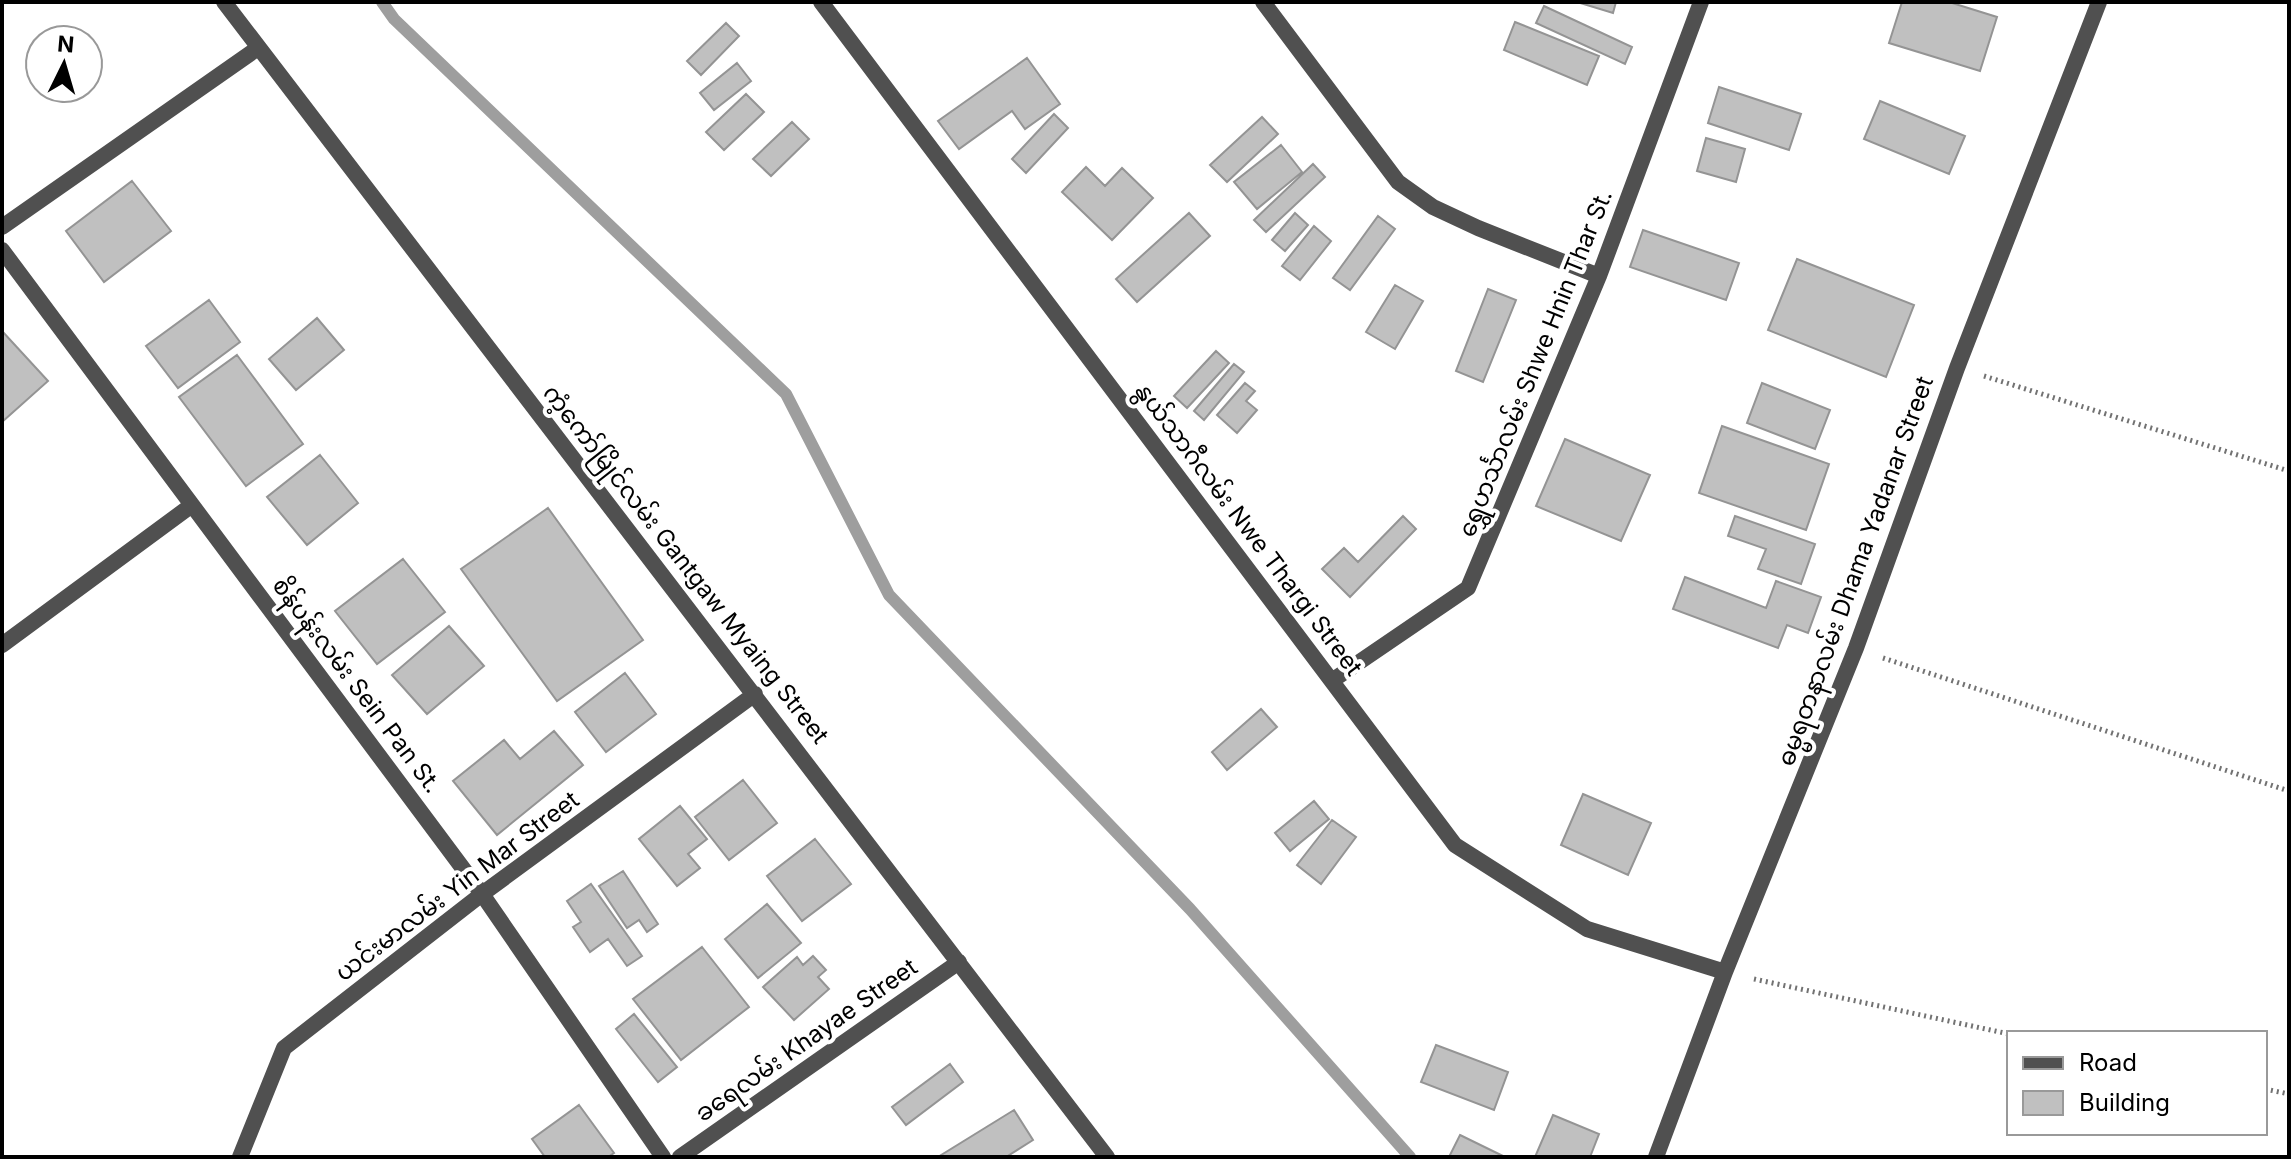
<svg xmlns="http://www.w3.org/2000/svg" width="2291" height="1159" font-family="Inter,'Noto Sans Myanmar',sans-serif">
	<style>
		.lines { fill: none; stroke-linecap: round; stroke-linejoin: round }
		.stream { stroke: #9e9e9e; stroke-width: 12 }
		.building { fill: #c0c0c0; stroke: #949494; stroke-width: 2 }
		.path { stroke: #727272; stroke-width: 5; stroke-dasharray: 2 4; stroke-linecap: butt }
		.street { stroke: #505050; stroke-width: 16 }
		.labels { text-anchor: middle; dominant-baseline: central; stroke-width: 8; stroke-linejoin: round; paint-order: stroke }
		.street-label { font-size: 24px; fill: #000; stroke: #fff }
	</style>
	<rect width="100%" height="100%" fill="#fff"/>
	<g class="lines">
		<path class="stream" d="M 382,2 L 394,19 L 786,394 L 889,595 L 1190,909 L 1410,1157"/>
	</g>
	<path class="building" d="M 1577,2 L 1616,2 L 1613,13 Z
		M 1902,2 L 1949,2 L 1997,17 L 1980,71 L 1889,43 Z
		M 1544,6 L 1632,47 L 1625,64 L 1536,23 Z
		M 1515,22 L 1599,56 L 1587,85 L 1504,50 Z
		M 726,23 L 739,36 L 701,75 L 687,61 Z
		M 1027,58 L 1060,104 L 1025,129 L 1012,111 L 959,149 L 938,121 Z
		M 737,63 L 751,81 L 714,110 L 700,93 Z
		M 1719,87 L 1801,114 L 1789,150 L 1708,123 Z
		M 746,94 L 764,112 L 724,150 L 706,132 Z
		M 1880,101 L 1965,136 L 1949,174 L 1864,139 Z
		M 1054,114 L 1068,128 L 1026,173 L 1012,159 Z
		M 1262,117 L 1278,134 L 1227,182 L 1210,165 Z
		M 792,122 L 809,139 L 771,176 L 753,159 Z
		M 1706,138 L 1745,149 L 1736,182 L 1697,171 Z
		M 1281,145 L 1302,172 L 1257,209 L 1234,182 Z
		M 1313,164 L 1325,177 L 1266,232 L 1254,220 Z
		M 1086,167 L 1105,186 L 1122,168 L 1153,198 L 1112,240 L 1062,192 Z
		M 132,181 L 171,231 L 104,282 L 66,231 Z
		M 1189,213 L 1210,236 L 1137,302 L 1116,279 Z
		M 1295,213 L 1308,225 L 1285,251 L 1272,240 Z
		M 1378,216 L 1395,229 L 1350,290 L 1333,278 Z
		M 1314,226 L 1331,241 L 1300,280 L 1282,266 Z
		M 1643,230 L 1739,263 L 1726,300 L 1630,267 Z
		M 1797,259 L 1914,305 L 1886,377 L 1768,330 Z
		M 1395,285 L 1423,301 L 1395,349 L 1366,332 Z
		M 1488,289 L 1516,300 L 1483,382 L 1456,371 Z
		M 209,300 L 240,342 L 178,388 L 146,346 Z
		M 317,318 L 344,350 L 296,390 L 269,359 Z
		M 2,331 L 48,381 L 2,422 Z
		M 1216,351 L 1229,363 L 1187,408 L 1174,396 Z
		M 237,355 L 303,444 L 246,486 L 179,397 Z
		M 1234,364 L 1244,372 L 1204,420 L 1194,411 Z
		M 1245,383 L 1255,391 L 1246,401 L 1257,410 L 1237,433 L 1217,415 Z
		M 1762,383 L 1830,410 L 1815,449 L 1747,423 Z
		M 1722,426 L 1829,464 L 1806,530 L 1699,493 Z
		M 1565,439 L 1650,475 L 1621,541 L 1536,506 Z
		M 320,455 L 358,503 L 307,545 L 267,497 Z
		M 548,508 L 643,640 L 557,701 L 461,569 Z
		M 1403,516 L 1416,529 L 1350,597 L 1322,569 L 1344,548 L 1358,562 Z
		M 1735,516 L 1815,544 L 1801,584 L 1758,569 L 1766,549 L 1728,536 Z
		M 403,559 L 445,612 L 377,664 L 335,611 Z
		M 1685,577 L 1766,608 L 1776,581 L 1821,597 L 1808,633 L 1787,625 L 1778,648 L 1673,609 Z
		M 449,626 L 484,666 L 427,714 L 392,675 Z
		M 625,673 L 656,714 L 606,752 L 575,712 Z
		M 1261,709 L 1277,727 L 1227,770 L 1212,752 Z
		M 554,731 L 583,765 L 497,835 L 453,781 L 504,740 L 520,759 Z
		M 743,780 L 777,823 L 729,860 L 695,817 Z
		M 1583,794 L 1651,823 L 1628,875 L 1561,845 Z
		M 1314,801 L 1329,819 L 1290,851 L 1275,833 Z
		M 680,806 L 707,839 L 688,854 L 700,868 L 677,886 L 639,839 Z
		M 1332,820 L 1356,837 L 1321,884 L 1297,865 Z
		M 815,839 L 851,884 L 802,921 L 767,876 Z
		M 623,871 L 658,924 L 647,932 L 639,920 L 627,928 L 599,886 Z
		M 591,884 L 642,956 L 627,966 L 608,939 L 590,952 L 573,927 L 581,922 L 567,901 Z
		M 767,904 L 801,943 L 758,978 L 725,939 Z
		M 702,947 L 749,1007 L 681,1060 L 633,999 Z
		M 813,956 L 826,970 L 818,977 L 829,989 L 794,1020 L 763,987 L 797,957 L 803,965 Z
		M 634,1014 L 677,1067 L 658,1082 L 616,1029 Z
		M 1436,1045 L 1508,1072 L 1494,1110 L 1421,1082 Z
		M 950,1064 L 963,1082 L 906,1125 L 892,1107 Z
		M 579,1105 L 614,1153 L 608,1157 L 545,1157 L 532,1139 Z
		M 1014,1110 L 1033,1140 L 1006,1157 L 938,1157 Z
		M 1553,1115 L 1599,1134 L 1590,1157 L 1535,1157 Z
		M 1460,1135 L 1505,1157 L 1449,1157 Z"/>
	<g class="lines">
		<path class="path" d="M 1984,376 L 2289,471
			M 1883,658 L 2289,791
			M 1754,979 L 2009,1034
			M 2265,1089 L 2289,1094"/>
		<path class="street" d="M 224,2 L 1107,1157
			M 821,2 L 1455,845 L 1587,929 L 1725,972
			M 1263,2 L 1398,182 L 1433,207 L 1478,228 L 1599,276
			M 2,227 L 258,48
			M 2,250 L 482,894 L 663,1157
			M 2,645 L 192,505
			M 1333,680 L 1468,588 L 1599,276 L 1701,2
			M 240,1157 L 284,1048 L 482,894 L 755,694
			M 680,1157 L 959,962
			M 1656,1157 L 1725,972 L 1856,648 L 1957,368 L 2099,2"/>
	</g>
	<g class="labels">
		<g class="street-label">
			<text transform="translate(1535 363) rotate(-68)">ရွှေဟင်္သာလမ်း Shwe Hnin Thar St.</text>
			<text transform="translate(1249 529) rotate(53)">နွယ်သာဂီလမ်း Nwe Thargi Street</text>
			<text transform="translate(686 564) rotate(52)">ကံ့ကော်မြိုင်လမ်း Gantgaw Myaing Street</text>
			<text transform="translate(1855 571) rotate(-70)">ဓမ္မရတနာလမ်း Dhama Yadanar Street</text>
			<text transform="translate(357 685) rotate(53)">စိန်ပန်းလမ်း Sein Pan St.</text>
			<text transform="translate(457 886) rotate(-37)">ယင်းမာလမ်း Yin Mar Street</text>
			<text transform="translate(806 1040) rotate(-35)">ခရေလမ်း Khayae Street</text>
		</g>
	</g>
	<rect width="2291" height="1159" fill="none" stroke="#000000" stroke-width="8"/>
	<rect x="2007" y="1031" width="260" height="104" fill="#ffffff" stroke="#999999" stroke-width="2"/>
	<rect x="2023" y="1057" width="40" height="12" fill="#505050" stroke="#999999" stroke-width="2"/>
	<text x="2079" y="1071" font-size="24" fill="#000000">Road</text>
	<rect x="2023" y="1091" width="40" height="24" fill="#c0c0c0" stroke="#999999" stroke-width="2"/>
	<text x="2079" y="1111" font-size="24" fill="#000000">Building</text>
	<g transform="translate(64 64) rotate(5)"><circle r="38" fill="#ffffff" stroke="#999999" stroke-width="2"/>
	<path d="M0-6L14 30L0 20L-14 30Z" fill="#000000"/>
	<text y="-12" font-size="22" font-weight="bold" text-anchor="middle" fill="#000000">N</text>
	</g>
</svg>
